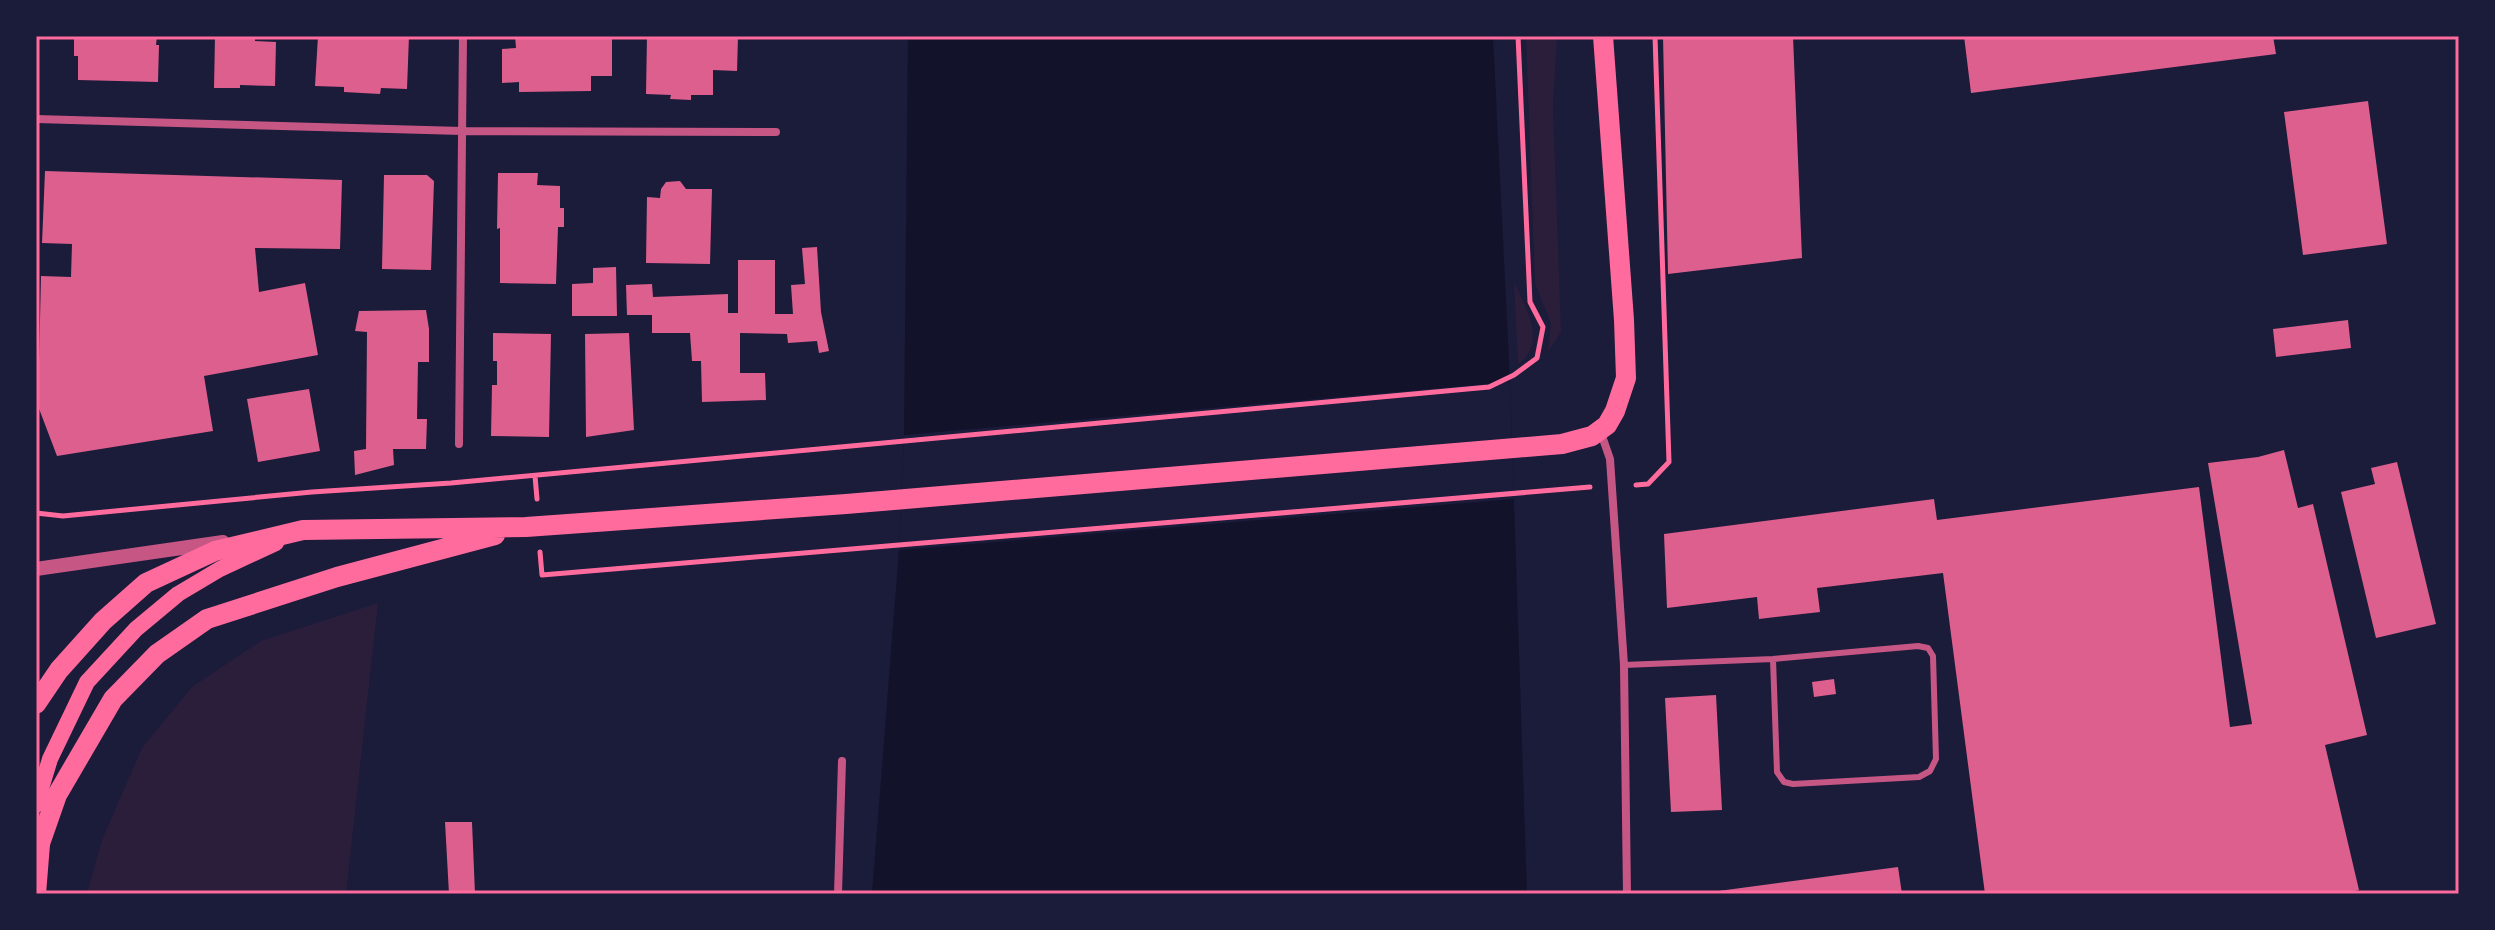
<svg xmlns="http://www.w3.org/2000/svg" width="2495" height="930" font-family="Montserrat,sans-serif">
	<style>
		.green { fill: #2a1e3b }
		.water { fill: #12122b }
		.pier { fill: #1b1b3a }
		.building { fill: #dd5f8e }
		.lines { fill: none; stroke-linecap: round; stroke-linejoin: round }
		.path { stroke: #ff6b9d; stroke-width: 5 }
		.service { stroke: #c65784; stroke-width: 6 }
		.minor { stroke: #c65784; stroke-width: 8 }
		.tertiary { stroke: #c65784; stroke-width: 14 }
		.secondary { stroke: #ff6b9d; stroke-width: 16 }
		.primary { stroke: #ff6b9d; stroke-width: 20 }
		.neatline { fill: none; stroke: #ff6b9d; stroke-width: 3 }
	</style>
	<rect width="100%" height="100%" fill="#1b1b3a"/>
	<path class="green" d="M 1526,36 L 1557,36 L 1553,106 L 1561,332 L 1548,352 L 1551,323 L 1535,284 Z
		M 1514,283 C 1527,308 1547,344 1518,364 Z
		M 378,603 L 346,894 L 87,894 L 102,840 L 142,748 L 192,687 L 261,641 Z"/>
	<path class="water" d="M 908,36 L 1493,36 L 1510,382 L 1527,894 L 872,894 L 899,550 L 904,436 Z"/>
	<path class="pier" d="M 1510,382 L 1514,499 L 899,550 L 904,435 Z"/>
	<path class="building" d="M 74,36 L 157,36 L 156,45 L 159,45 L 158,82 L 78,80 L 78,56 L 74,56 Z
		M 215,36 L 255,36 L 255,41 L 276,42 L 275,86 L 240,85 L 240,88 L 214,88 Z
		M 318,36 L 409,36 L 407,89 L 381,88 L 380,94 L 344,92 L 344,87 L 315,86 Z
		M 515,36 L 612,36 L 612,76 L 591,76 L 591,91 L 519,92 L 519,82 L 502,83 L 502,49 L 516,48 Z
		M 647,36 L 738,37 L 737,71 L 713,70 L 713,95 L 691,95 L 691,100 L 670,99 L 671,95 L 646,94 Z
		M 1663,36 L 1793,36 L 1802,258 L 1668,274 Z
		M 1964,36 L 2273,36 L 2276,54 L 1971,93 Z
		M 2368,101 L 2387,244 L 2303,255 L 2284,112 Z
		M 45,171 L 342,180 L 340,249 L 255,248 L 259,292 L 305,283 L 318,355 L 204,376 L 213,431 L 57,456 L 38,406 L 41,276 L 71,277 L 72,244 L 42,243 Z
		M 498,173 L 538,173 L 537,185 L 560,186 L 560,208 L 564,208 L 564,227 L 558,227 L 556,284 L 500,283 L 500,228 L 497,229 Z
		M 384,175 L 427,175 L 434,181 L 431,270 L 382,269 Z
		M 680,181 L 686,189 L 712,189 L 710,264 L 646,263 L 647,197 L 660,198 L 661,189 L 666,182 Z
		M 817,247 L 821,312 L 829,351 L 819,353 L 817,341 L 788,343 L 787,334 L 740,333 L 740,373 L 765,373 L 766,400 L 702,402 L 701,361 L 692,361 L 690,333 L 652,333 L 652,315 L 627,315 L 626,285 L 652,284 L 653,297 L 728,294 L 728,313 L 738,313 L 738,260 L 775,260 L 775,314 L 793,314 L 791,285 L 805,284 L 802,248 Z
		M 616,267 L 617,316 L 572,316 L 572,284 L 593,283 L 593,268 Z
		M 426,310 L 429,329 L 429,362 L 418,362 L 417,419 L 427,419 L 426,449 L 393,449 L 394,465 L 355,475 L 354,451 L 366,449 L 367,332 L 355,331 L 359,311 Z
		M 2348,320 L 2351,348 L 2276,357 L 2273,329 Z
		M 493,333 L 551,334 L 549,437 L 491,436 L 492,385 L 497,385 L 497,361 L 493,361 Z
		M 629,333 L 634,430 L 586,437 L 585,334 Z
		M 309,389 L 320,451 L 258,462 L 247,399 Z
		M 2284,450 L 2298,508 L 2313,504 L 2367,735 L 2325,745 L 2359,890 L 2355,891 L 2355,894 L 1985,894 L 1943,573 L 1817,588 L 1820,612 L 1759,619 L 1757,597 L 1667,608 L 1664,534 L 1934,499 L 1937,520 L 2199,487 L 2230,727 L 2252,724 L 2208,463 L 2258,457 Z
		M 2397,462 L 2436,624 L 2376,638 L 2341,492 L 2375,484 L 2371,468 Z
		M 1834,679 L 1836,694 L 1814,697 L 1812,682 Z
		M 1716,695 L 1722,810 L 1671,812 L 1665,698 Z
		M 445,822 L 472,822 L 475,894 L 449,894 Z
		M 1898,867 L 1902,894 L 1711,894 L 1711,892 Z"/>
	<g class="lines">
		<path class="path" d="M 535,476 L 537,499
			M 1636,485 L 1648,484 L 1669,462 L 1655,36
			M 36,513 L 63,516 L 312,492 L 451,483 L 1489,387 L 1514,375 L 1537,358 L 1543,327 L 1530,302 L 1518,36
			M 540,552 L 542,575 L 1590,487"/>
		<path class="service" d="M 1624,665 L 1773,659 L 1918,646 L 1928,648 L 1933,656 L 1936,759 L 1930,771 L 1919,777 L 1793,784 L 1784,782 L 1777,772 L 1773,659"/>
		<path class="minor" d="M 36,119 L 462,131 L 776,132
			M 1601,433 L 1610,459 L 1624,665 L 1627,894
			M 459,444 L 463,36
			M 838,894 L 842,761"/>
		<path class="tertiary" d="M 36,569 L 223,542"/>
		<path class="secondary" d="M 36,805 L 50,759 L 87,682 L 136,629 L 178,594 L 220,569 L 276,543
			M 38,894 L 42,844"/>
		<path class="primary" d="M 36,704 L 59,670 L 103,621 L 146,583 L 215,551 L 303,530 L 526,527 L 846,504 L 1562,444 L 1592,436 L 1607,425 L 1615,411 L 1626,378 L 1624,320 L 1603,36
			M 36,855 L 57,795 L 113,699 L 157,654 L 207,619 L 337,577 L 495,535"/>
	</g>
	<rect width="2495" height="930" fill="none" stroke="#1b1b3a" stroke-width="76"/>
	<rect x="38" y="38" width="2419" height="854" class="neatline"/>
</svg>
